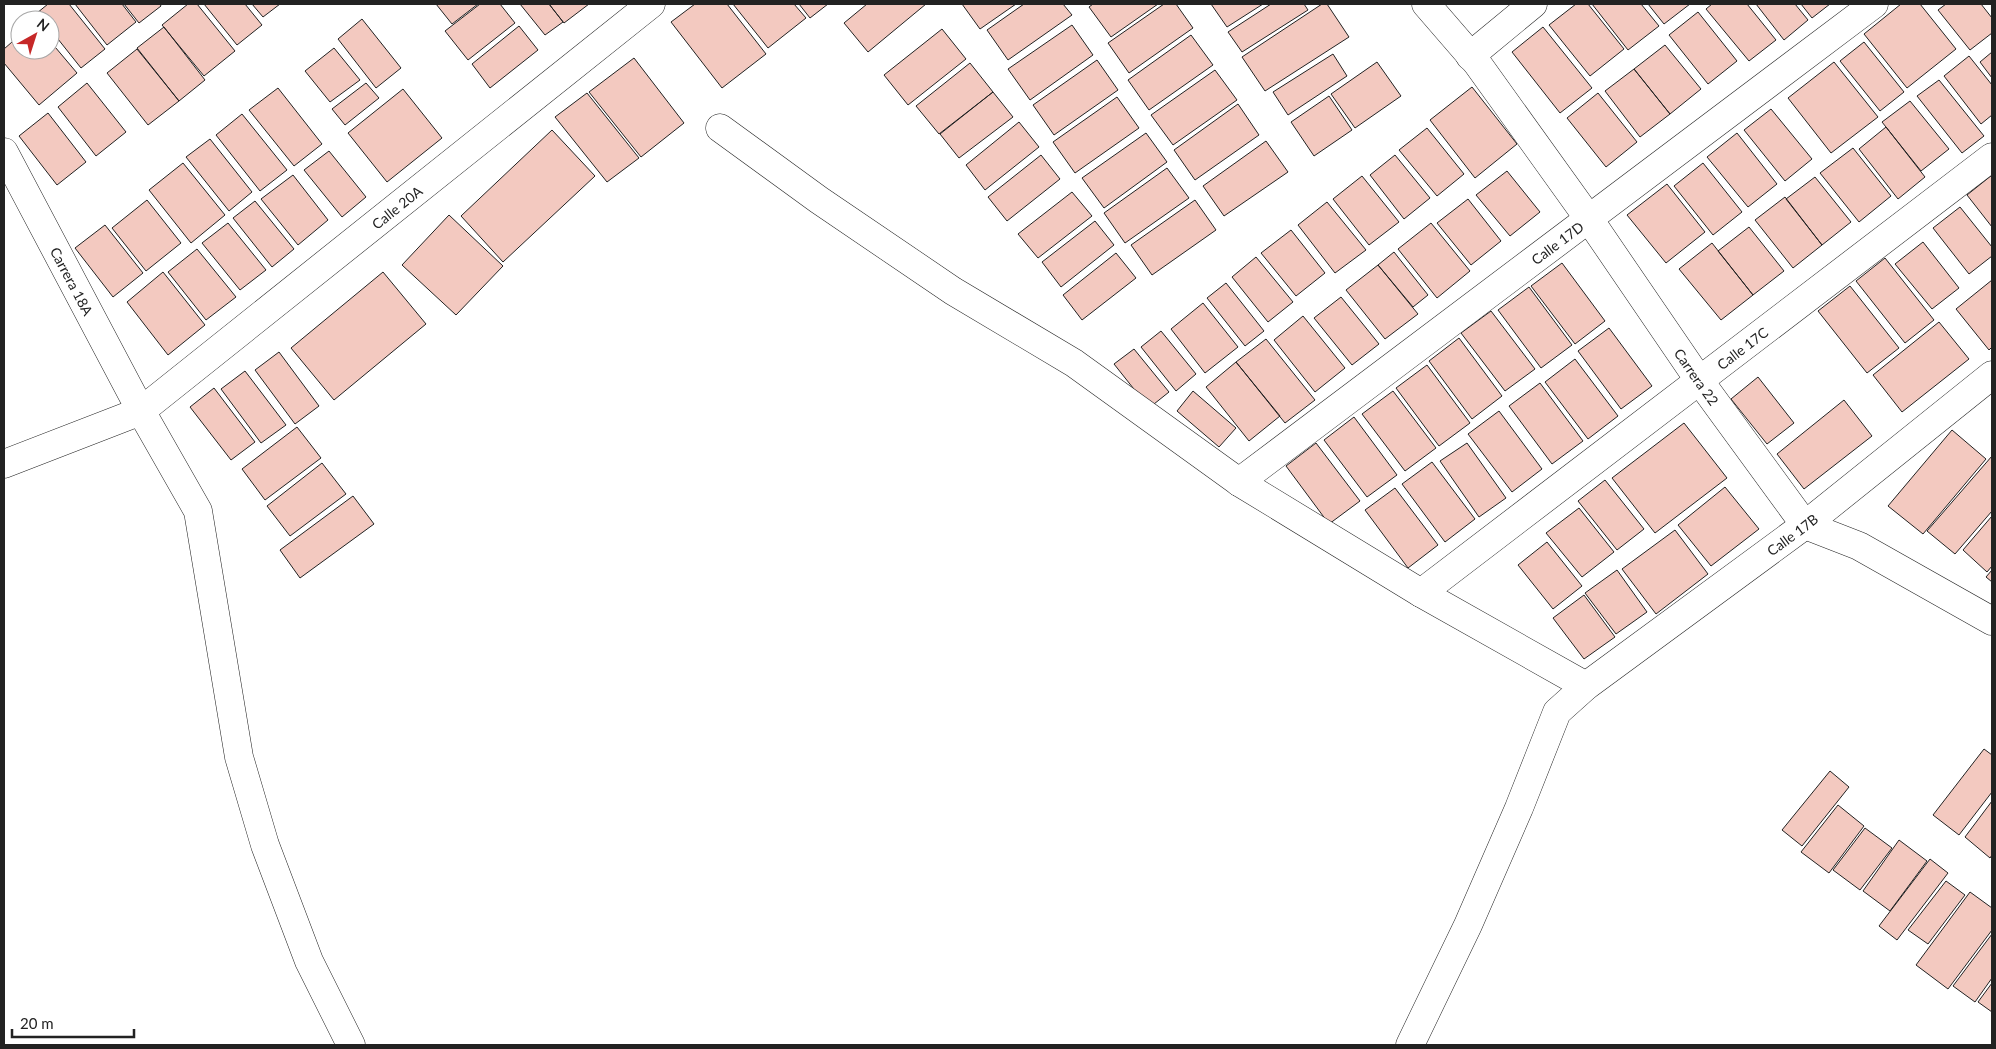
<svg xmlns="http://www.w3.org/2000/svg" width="1996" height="1049" font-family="Lato,sans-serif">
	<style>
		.building { fill: #f3c9c0; stroke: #222 }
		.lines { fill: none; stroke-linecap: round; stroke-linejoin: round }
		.street-casing { stroke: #222; stroke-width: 29 }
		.street { stroke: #fff; stroke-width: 28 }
		.labels { text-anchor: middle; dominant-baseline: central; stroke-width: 4; stroke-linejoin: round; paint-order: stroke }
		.street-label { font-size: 14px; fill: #222; stroke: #fff }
	</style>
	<rect width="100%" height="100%" fill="#fff"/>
	<path class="building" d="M 48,4 L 69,4 L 105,49 L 81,68 L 50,29 L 50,20 L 43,20 L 37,13 Z
		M 75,4 L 122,4 L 136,22 L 107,45 Z
		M 124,4 L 160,4 L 161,6 L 139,23 Z
		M 188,4 L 197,4 L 235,51 L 204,76 L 162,25 Z
		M 204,4 L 245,4 L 262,25 L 237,45 Z
		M 252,4 L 280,4 L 263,17 Z
		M 436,4 L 478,4 L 452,24 Z
		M 480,4 L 500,4 L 515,23 L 468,60 L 445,31 Z
		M 520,4 L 549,4 L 563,22 L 545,35 Z
		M 549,4 L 589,4 L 564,23 Z
		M 695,4 L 727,4 L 766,54 L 722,88 L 671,22 Z
		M 733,4 L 794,4 L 806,18 L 768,48 Z
		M 799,4 L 828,4 L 810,18 Z
		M 867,4 L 926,4 L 868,52 L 844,23 Z
		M 962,4 L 1016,4 L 980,29 Z
		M 1024,4 L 1063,4 L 1072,15 L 1008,60 L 987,30 Z
		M 1093,4 L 1158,4 L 1111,37 L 1089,7 Z
		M 1164,4 L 1176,4 L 1193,28 L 1129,73 L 1108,43 Z
		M 1211,4 L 1263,4 L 1227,27 Z
		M 1271,4 L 1304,4 L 1308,10 L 1242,52 L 1228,32 Z
		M 1322,4 L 1327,4 L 1349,37 L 1265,91 L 1242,57 Z
		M 1576,4 L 1588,4 L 1624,49 L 1590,76 L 1549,25 Z
		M 1592,4 L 1641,4 L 1659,26 L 1628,50 Z
		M 1648,4 L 1690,4 L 1664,24 Z
		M 1712,4 L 1747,4 L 1776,40 L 1749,61 L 1706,9 Z
		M 1756,4 L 1795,4 L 1808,20 L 1784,40 Z
		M 1801,4 L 1830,4 L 1812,18 Z
		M 1901,4 L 1920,4 L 1956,49 L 1907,88 L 1864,34 Z
		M 1946,4 L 1981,4 L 1992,18 L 1992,33 L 1970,50 L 1938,10 Z
		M 1698,12 L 1737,61 L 1708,84 L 1669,35 Z
		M 362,19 L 401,68 L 376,88 L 338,39 Z
		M 1072,25 L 1093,55 L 1030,100 L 1008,69 Z
		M 519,26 L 538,50 L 490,88 L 472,64 Z
		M 164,27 L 205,80 L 179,101 L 137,48 Z
		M 1543,27 L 1592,88 L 1560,113 L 1512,52 Z
		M 942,29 L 966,59 L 908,105 L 884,75 Z
		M 20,35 L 20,50 L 50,50 L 50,41 L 77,73 L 39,105 L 4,63 L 4,49 Z
		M 1191,35 L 1213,65 L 1149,110 L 1128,80 Z
		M 1864,42 L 1904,92 L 1880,111 L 1840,61 Z
		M 1665,45 L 1701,89 L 1670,114 L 1634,69 Z
		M 334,48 L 360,80 L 330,102 L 305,71 Z
		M 137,49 L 179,101 L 148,125 L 107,73 Z
		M 1992,52 L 1992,78 L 1980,62 Z
		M 1333,54 L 1347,76 L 1288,115 L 1273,92 Z
		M 1969,56 L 1992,85 L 1992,115 L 1981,124 L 1944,76 Z
		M 634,58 L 684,123 L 641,157 L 589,92 Z
		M 1097,60 L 1118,90 L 1054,135 L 1033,105 Z
		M 1377,62 L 1401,96 L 1355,128 L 1331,94 Z
		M 1834,62 L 1878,117 L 1831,153 L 1788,98 Z
		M 970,63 L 993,92 L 939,134 L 916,106 Z
		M 1634,69 L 1670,114 L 1640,137 L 1605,91 Z
		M 1215,70 L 1237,100 L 1173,145 L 1151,115 Z
		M 1939,80 L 1984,136 L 1962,153 L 1917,96 Z
		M 87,83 L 126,132 L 96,156 L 58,107 Z
		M 366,83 L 379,98 L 345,125 L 332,109 Z
		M 1472,87 L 1517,144 L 1475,178 L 1430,120 Z
		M 278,88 L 322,144 L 294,166 L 249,110 Z
		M 403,89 L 442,138 L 387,182 L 348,133 Z
		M 993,92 L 1013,117 L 959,158 L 940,134 Z
		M 587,93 L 639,158 L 607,182 L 555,117 Z
		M 1598,93 L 1637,142 L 1606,167 L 1567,118 Z
		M 1329,96 L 1352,130 L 1314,156 L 1291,122 Z
		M 1117,97 L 1139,128 L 1075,173 L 1053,142 Z
		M 1910,101 L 1949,149 L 1921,171 L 1882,122 Z
		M 1238,104 L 1259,135 L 1195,180 L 1174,150 Z
		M 1771,109 L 1812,159 L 1785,181 L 1744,130 Z
		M 48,113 L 86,162 L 57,185 L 19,136 Z
		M 242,114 L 287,170 L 260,191 L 216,135 Z
		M 1019,122 L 1039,147 L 985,190 L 966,165 Z
		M 1886,127 L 1925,177 L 1898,199 L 1859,149 Z
		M 1427,128 L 1464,174 L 1437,196 L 1399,150 Z
		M 552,130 L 595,176 L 503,262 L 461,216 Z
		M 1146,133 L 1167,162 L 1104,208 L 1082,178 Z
		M 1737,133 L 1777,184 L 1748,207 L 1707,157 Z
		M 210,139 L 252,192 L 229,211 L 186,157 Z
		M 1266,141 L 1288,172 L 1224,216 L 1203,186 Z
		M 1853,148 L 1891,196 L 1859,222 L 1820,173 Z
		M 329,151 L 366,197 L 342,217 L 304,170 Z
		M 1041,155 L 1060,179 L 1007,221 L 988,197 Z
		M 1395,155 L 1430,198 L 1404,219 L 1370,175 Z
		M 183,163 L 225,215 L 191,243 L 149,190 Z
		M 1703,163 L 1742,212 L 1713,235 L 1674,186 Z
		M 1167,168 L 1189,198 L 1125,243 L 1104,213 Z
		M 1507,171 L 1540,212 L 1510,236 L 1476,195 Z
		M 293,175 L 328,220 L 298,245 L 261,199 Z
		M 1992,175 L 1992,227 L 1967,195 Z
		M 1362,176 L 1399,222 L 1369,245 L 1333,199 Z
		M 1815,177 L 1851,222 L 1822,245 L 1786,199 Z
		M 1667,184 L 1705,232 L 1666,263 L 1627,215 Z
		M 1072,192 L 1092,216 L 1038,258 L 1018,234 Z
		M 1785,197 L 1822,245 L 1793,268 L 1755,220 Z
		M 1468,199 L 1501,241 L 1471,265 L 1437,223 Z
		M 147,200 L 181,243 L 146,271 L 112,228 Z
		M 1195,200 L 1216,230 L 1152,275 L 1131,245 Z
		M 255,201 L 294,249 L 272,267 L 233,218 Z
		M 1327,202 L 1366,250 L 1335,273 L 1298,225 Z
		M 1960,207 L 1992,247 L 1992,256 L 1969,274 L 1933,228 Z
		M 449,215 L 503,266 L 456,315 L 402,265 Z
		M 1095,221 L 1114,245 L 1061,287 L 1042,262 Z
		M 228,223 L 266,270 L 240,290 L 202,243 Z
		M 1431,223 L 1470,271 L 1437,298 L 1398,249 Z
		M 105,225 L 143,273 L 113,297 L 75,248 Z
		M 1749,227 L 1784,271 L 1753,295 L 1718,251 Z
		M 1291,230 L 1325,273 L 1296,296 L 1261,253 Z
		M 1923,242 L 1959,288 L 1932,309 L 1895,264 Z
		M 1712,243 L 1753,295 L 1721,320 L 1679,269 Z
		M 197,249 L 236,297 L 206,320 L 168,272 Z
		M 1394,252 L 1428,295 L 1413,307 L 1378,265 Z
		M 1116,253 L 1136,278 L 1082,320 L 1063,295 Z
		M 1256,257 L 1293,302 L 1268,322 L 1232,277 Z
		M 1885,258 L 1934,320 L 1905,343 L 1856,281 Z
		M 1562,263 L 1605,321 L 1575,344 L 1531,286 Z
		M 1378,265 L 1418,314 L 1385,339 L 1346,290 Z
		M 163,272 L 205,325 L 168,355 L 127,302 Z
		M 383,272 L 426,324 L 334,400 L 291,348 Z
		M 1992,280 L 1992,347 L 1989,350 L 1956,309 Z
		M 1226,283 L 1264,331 L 1245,346 L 1207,298 Z
		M 1850,286 L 1899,348 L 1867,373 L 1818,311 Z
		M 1529,287 L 1572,345 L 1541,368 L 1498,310 Z
		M 1341,297 L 1379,344 L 1352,365 L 1314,318 Z
		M 1203,303 L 1238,347 L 1205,373 L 1171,329 Z
		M 1491,311 L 1535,369 L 1505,391 L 1461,333 Z
		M 1303,316 L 1345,368 L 1315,392 L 1274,340 Z
		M 1939,322 L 1969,359 L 1902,412 L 1873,375 Z
		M 1609,328 L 1652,386 L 1621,409 L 1578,351 Z
		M 1161,331 L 1196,374 L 1176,391 L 1141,347 Z
		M 1459,338 L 1502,396 L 1472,419 L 1429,361 Z
		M 1266,339 L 1315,400 L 1285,423 L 1236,362 Z
		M 1134,349 L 1169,392 L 1149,408 L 1114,364 Z
		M 279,352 L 319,406 L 295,424 L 255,370 Z
		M 1575,359 L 1618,416 L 1588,439 L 1545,382 Z
		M 1236,362 L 1280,416 L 1249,441 L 1206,387 Z
		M 1427,365 L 1470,423 L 1439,446 L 1396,388 Z
		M 245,371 L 286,425 L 261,443 L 221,389 Z
		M 1758,377 L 1794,423 L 1767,444 L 1731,399 Z
		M 1540,383 L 1583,441 L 1552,464 L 1509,406 Z
		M 214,388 L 255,442 L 231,460 L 190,407 Z
		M 1193,391 L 1236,428 L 1219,447 L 1177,411 Z
		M 1393,391 L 1436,448 L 1405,471 L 1362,414 Z
		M 1844,400 L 1872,436 L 1804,489 L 1777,454 Z
		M 1499,411 L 1542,469 L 1512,492 L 1468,434 Z
		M 1354,417 L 1397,475 L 1367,497 L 1324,440 Z
		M 1684,423 L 1727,478 L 1655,533 L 1612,478 Z
		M 297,427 L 321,458 L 265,500 L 242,469 Z
		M 1952,430 L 1986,459 L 1923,534 L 1888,506 Z
		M 1316,443 L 1360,501 L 1329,524 L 1286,466 Z
		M 1467,443 L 1506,498 L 1479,517 L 1440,461 Z
		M 1992,456 L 1992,511 L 1955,554 L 1927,531 Z
		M 1432,462 L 1475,519 L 1445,542 L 1402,484 Z
		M 322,463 L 346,494 L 290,536 L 267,506 Z
		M 1605,480 L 1644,529 L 1617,550 L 1578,501 Z
		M 1725,487 L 1759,529 L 1711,566 L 1678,525 Z
		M 1395,488 L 1438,545 L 1408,568 L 1365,510 Z
		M 353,496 L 374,524 L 300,578 L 280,550 Z
		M 1579,508 L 1614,552 L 1582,577 L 1546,533 Z
		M 1992,516 L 1992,566 L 1987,572 L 1963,550 Z
		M 1675,530 L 1708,574 L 1656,614 L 1622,569 Z
		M 1547,542 L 1582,586 L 1553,609 L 1518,565 Z
		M 1617,570 L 1647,612 L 1616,634 L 1585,593 Z
		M 1992,570 L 1992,582 L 1986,577 Z
		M 1584,595 L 1615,637 L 1584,659 L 1553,618 Z
		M 1984,749 L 1992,755 L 1992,792 L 1959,835 L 1933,815 Z
		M 1830,771 L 1849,787 L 1802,846 L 1782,830 Z
		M 1992,801 L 1992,855 L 1990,858 L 1965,837 Z
		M 1838,805 L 1864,826 L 1829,873 L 1801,852 Z
		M 1865,828 L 1892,848 L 1860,890 L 1833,870 Z
		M 1899,840 L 1927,861 L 1890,911 L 1863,891 Z
		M 1930,859 L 1948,873 L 1897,940 L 1879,926 Z
		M 1946,881 L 1965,895 L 1928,944 L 1908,930 Z
		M 1970,892 L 1992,908 L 1992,930 L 1948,989 L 1916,965 Z
		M 1992,934 L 1992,978 L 1975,1002 L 1953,986 Z
		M 1992,983 L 1992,1012 L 1978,1002 Z"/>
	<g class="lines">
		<g class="street-casing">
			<g id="street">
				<path id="s1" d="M 1426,4 L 1477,63 L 1589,219 L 1699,380 L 1805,525 L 1859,546 L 1992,621"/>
				<path d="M 1470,56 L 1533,4"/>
				<path d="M 720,128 L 819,200 L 953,291 L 1074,363 L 1239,482 L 1421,593 L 1586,686"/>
				<path id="s2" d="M 4,152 L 141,411 L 198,511 L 239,757 L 265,845 L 309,961 L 351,1045"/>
				<path id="s3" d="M 4,464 L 141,411 L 651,4"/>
				<path id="s4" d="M 1239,482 L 1874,4"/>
				<path id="s5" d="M 1421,593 L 1992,157"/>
				<path id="s6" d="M 1410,1045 L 1468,925 L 1519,808 L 1557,712 L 1586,686 L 1805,525 L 1992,375"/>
			</g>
		</g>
		<use href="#street" class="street"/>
	</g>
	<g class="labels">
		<g class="street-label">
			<text stroke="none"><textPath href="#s3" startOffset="474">Calle 20A</textPath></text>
			<text stroke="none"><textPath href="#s4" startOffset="398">Calle 17D</textPath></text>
			<text stroke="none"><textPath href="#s2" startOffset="146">Carrera 18A</textPath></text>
			<text stroke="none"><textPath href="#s5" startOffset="404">Calle 17C</textPath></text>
			<text stroke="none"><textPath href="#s1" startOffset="461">Carrera 22</textPath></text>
			<text stroke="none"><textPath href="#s6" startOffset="659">Calle 17B</textPath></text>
		</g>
	</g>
	<rect width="1996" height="1049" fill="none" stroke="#222222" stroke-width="10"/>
	<g transform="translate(35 35) rotate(39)"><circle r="24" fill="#ffffff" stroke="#a7a7a7"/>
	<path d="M0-4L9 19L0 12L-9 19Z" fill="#c62828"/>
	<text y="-8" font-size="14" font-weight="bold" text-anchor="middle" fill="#222222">N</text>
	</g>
	<path d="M12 1029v8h122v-8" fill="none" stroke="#222222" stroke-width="2.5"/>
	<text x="20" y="1029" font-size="15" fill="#222222" stroke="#ffffff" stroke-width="4" paint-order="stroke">20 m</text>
</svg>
